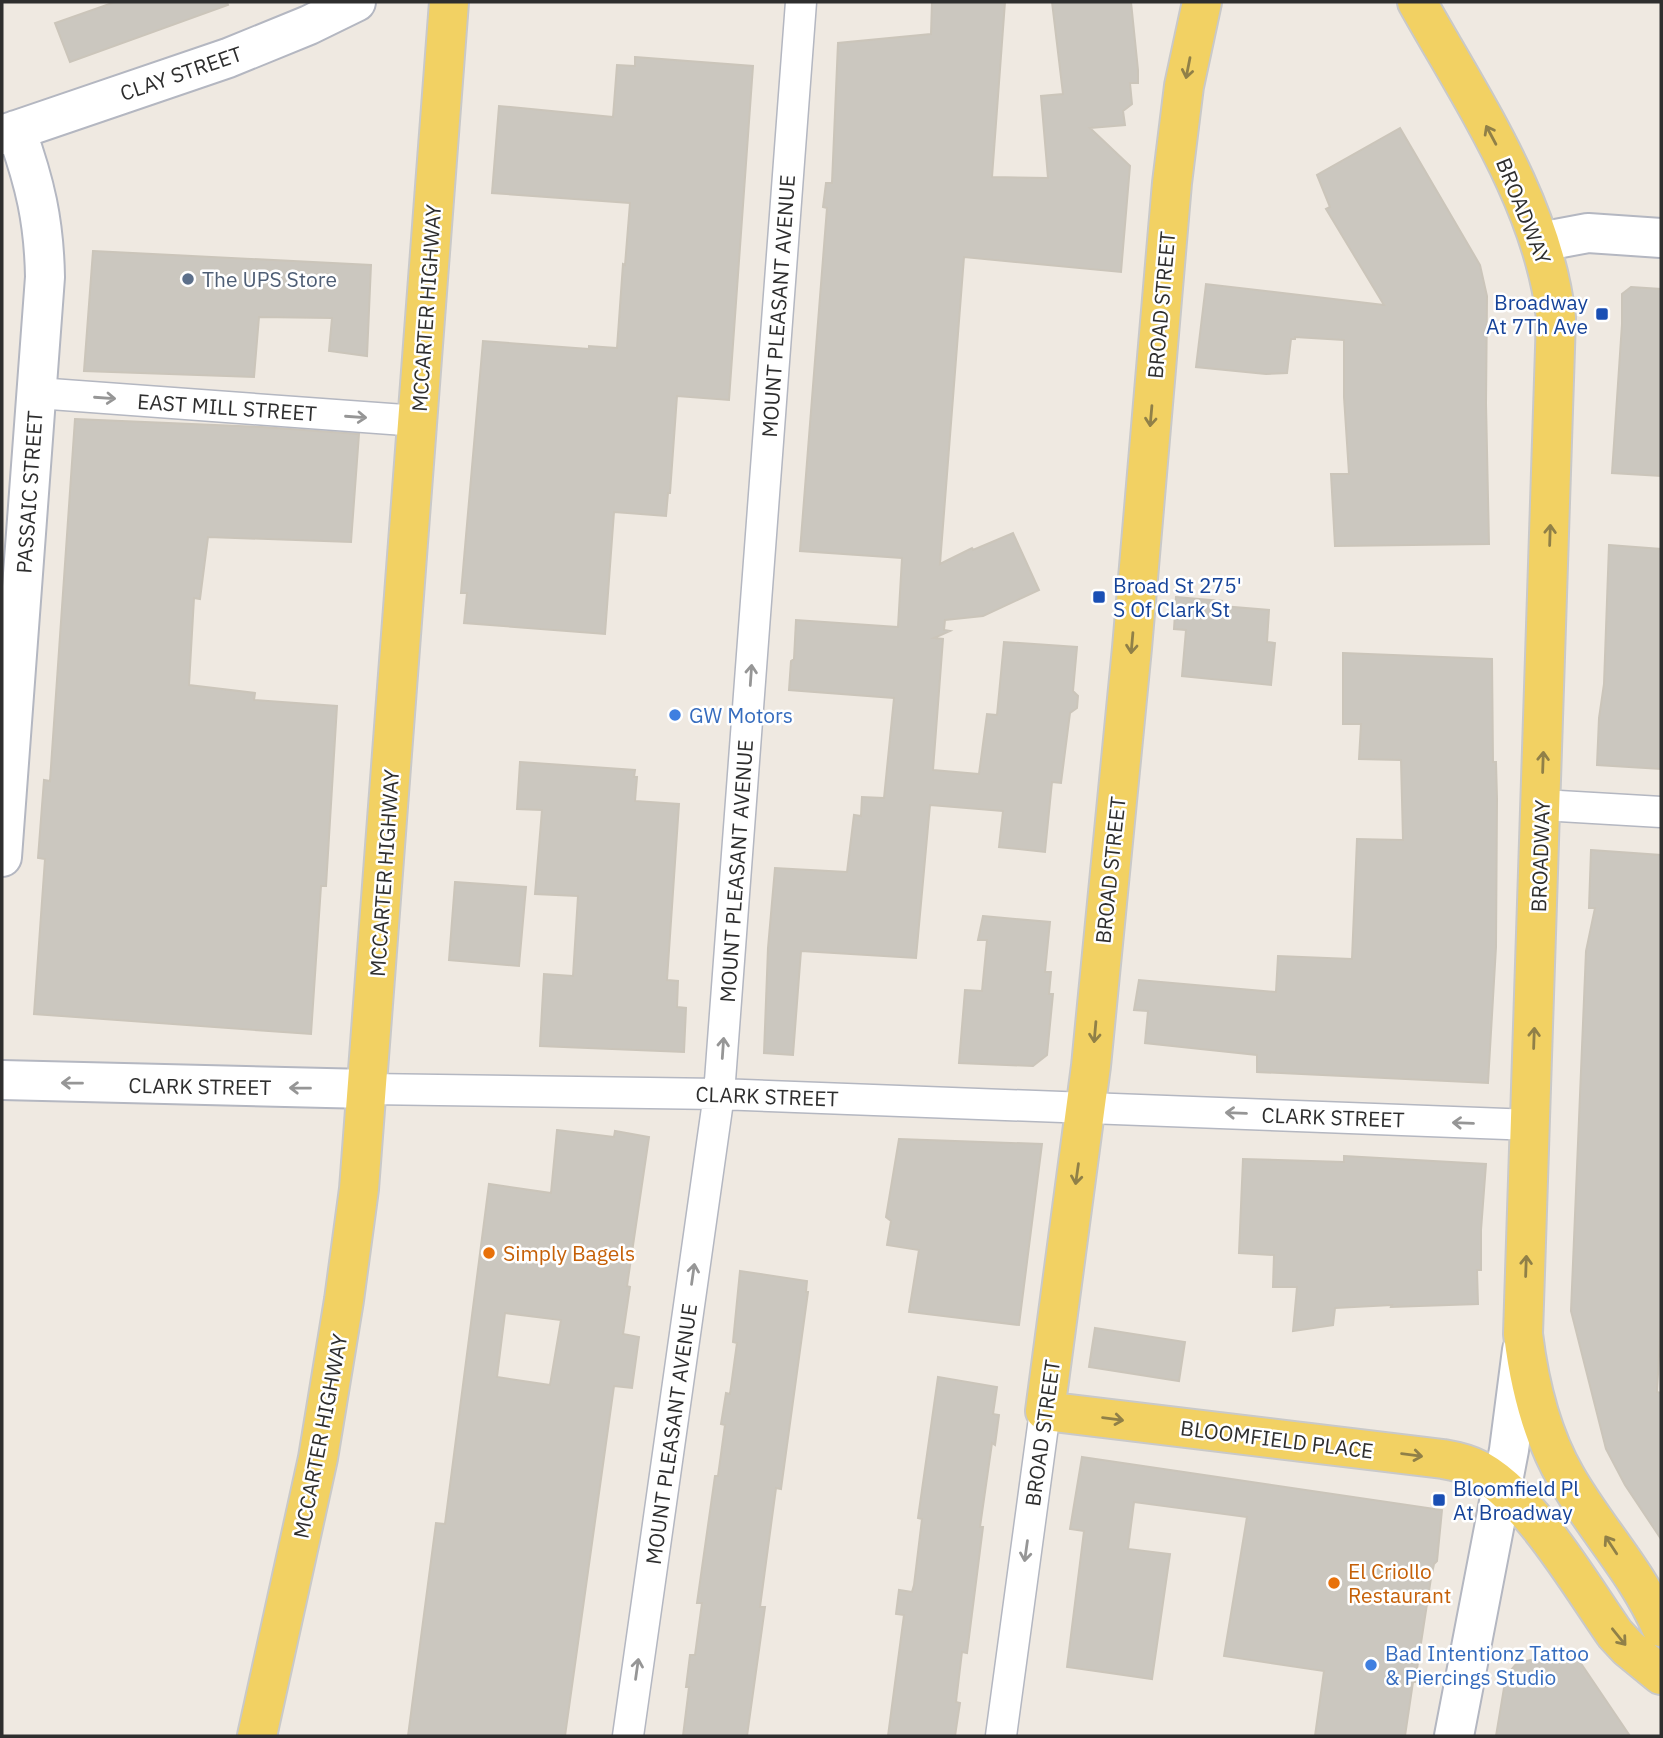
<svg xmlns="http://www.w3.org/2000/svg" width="1663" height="1738" font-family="'IBM Plex Sans',sans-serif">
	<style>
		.building { fill: #cbc7bf; stroke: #cbc5ba; stroke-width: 2; fill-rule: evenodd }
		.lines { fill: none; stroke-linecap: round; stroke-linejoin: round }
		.street-casing { stroke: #b4b7c1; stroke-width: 33 }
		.secondary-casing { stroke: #b4b7c1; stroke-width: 42 }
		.primary-casing { stroke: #c9c9c9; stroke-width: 42 }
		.street { stroke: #fff; stroke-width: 30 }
		.secondary { stroke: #fff; stroke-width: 38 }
		.primary { stroke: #f2d163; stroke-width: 38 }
		.oneway { stroke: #908048 }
		.oneway2 { stroke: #969696 }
		.service-dot { fill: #5c6f8a; stroke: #fff; stroke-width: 2.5 }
		.transit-dot { fill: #1a4fb4; stroke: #fff; stroke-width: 2.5 }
		.shop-dot { fill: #3f7fe0; stroke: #fff; stroke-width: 2.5 }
		.food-dot { fill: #e8710a; stroke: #fff; stroke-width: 2.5 }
		.labels { text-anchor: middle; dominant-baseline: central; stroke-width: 5; stroke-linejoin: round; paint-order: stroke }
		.street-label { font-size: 21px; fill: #2e2e2e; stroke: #fff }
		.service-label { font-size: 21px; fill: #4e5e75; stroke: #fff; text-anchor: start }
		.transit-label { font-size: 21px; fill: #164399; stroke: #fff; text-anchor: start }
		.shop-label { font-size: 21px; fill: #366cbe; stroke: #fff; text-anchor: start }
		.food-label { font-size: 21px; fill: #c56008; stroke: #fff; text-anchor: start }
	</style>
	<rect width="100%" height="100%" fill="#efe9e1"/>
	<path class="building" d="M 115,2 L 227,2 L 228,5 L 70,62 L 55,23 Z
		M 932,2 L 1005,2 L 992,177 L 1048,178 L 1041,96 L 1063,94 L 1052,2 L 1131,2 L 1138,70 L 1138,83 L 1130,83 L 1132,104 L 1123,111 L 1125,125 L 1090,128 L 1130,166 L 1121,272 L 964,257 L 940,564 L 972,548 L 973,550 L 1013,533 L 1039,590 L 983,616 L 945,620 L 944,630 L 950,631 L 934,638 L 943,639 L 933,770 L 979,774 L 987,714 L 997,715 L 1004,642 L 1077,647 L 1073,691 L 1078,696 L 1077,708 L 1070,713 L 1061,783 L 1052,782 L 1045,852 L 999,847 L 1003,811 L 930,805 L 916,958 L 801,951 L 793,1055 L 764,1053 L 768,948 L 775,868 L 847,872 L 854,815 L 861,816 L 862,797 L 884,798 L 894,698 L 789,690 L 791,661 L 794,659 L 796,620 L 898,627 L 902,558 L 800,551 L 827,208 L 823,207 L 826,183 L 832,183 L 838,43 L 931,34 Z
		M 635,57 L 753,66 L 729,400 L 677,396 L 670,493 L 668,493 L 666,516 L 614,512 L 605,634 L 464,623 L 467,593 L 461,593 L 483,341 L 589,349 L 589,346 L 617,348 L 623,264 L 625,265 L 630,203 L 492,193 L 499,106 L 613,117 L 617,65 L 635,66 Z
		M 1400,128 L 1480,265 L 1487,296 L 1486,403 L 1489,544 L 1335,546 L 1331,474 L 1349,474 L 1344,397 L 1344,340 L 1295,337 L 1295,339 L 1291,339 L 1287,373 L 1266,374 L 1196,367 L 1206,284 L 1384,305 L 1326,209 L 1330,207 L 1317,175 Z
		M 93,251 L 371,265 L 367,356 L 329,351 L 332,318 L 259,317 L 254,377 L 84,371 Z
		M 1631,287 L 1661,289 L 1661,476 L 1612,473 L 1622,324 L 1622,294 Z
		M 75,419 L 262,427 L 359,434 L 351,542 L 208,537 L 200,599 L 194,598 L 189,685 L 255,693 L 254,700 L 337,706 L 326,886 L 321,886 L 311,1034 L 34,1014 L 45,859 L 38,858 L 44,780 L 50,781 Z
		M 1609,545 L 1661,549 L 1661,769 L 1597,765 L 1599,718 L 1604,684 Z
		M 1176,597 L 1222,601 L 1222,606 L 1269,610 L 1267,642 L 1275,643 L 1271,685 L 1182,676 L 1186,630 L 1174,629 Z
		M 1343,653 L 1492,659 L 1493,762 L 1496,762 L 1497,799 L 1496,947 L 1488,1083 L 1257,1072 L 1257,1055 L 1145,1043 L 1148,1011 L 1134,1010 L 1139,980 L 1276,992 L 1278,956 L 1352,959 L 1357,839 L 1403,840 L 1401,760 L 1359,759 L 1361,724 L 1343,724 Z
		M 520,762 L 635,770 L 634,777 L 637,777 L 635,801 L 679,804 L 667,980 L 678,981 L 677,1007 L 686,1008 L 684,1052 L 540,1046 L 544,974 L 573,976 L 578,896 L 535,894 L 542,810 L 517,809 Z
		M 1591,850 L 1661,855 L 1661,1321 L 1657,1392 L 1661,1393 L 1661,1539 L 1625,1485 L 1606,1449 L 1571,1311 L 1586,951 L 1595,908 L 1589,908 Z
		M 455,882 L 526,887 L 519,966 L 449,960 Z
		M 983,916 L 1050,922 L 1045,972 L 1051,972 L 1049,994 L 1053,994 L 1047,1055 L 1033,1066 L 959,1063 L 965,990 L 982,991 L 987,940 L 978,940 Z
		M 557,1130 L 614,1137 L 615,1131 L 649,1137 L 627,1286 L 630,1287 L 623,1334 L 639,1337 L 632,1388 L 614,1386 L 565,1736 L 408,1736 L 436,1523 L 445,1524 L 489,1184 L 551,1193 ZM 505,1313 L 561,1320 L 550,1385 L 497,1377 Z
		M 899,1139 L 1042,1144 L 1019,1325 L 909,1312 L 919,1250 L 887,1245 L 891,1221 L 886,1217 Z
		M 1344,1156 L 1486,1164 L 1481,1230 L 1481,1270 L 1477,1270 L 1478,1304 L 1391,1307 L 1392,1305 L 1335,1308 L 1333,1325 L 1293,1331 L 1297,1287 L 1273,1287 L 1274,1255 L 1239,1253 L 1243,1159 L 1344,1162 Z
		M 740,1271 L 807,1281 L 806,1292 L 808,1292 L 781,1489 L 776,1488 L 760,1607 L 765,1607 L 747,1736 L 683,1736 L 689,1687 L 686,1687 L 690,1655 L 695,1655 L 702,1603 L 697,1603 L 715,1476 L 718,1476 L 725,1425 L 721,1424 L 726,1393 L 730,1394 L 737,1343 L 733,1342 Z
		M 1095,1328 L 1185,1342 L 1179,1381 L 1089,1367 Z
		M 938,1377 L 997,1387 L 993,1414 L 999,1415 L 995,1445 L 992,1443 L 980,1527 L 983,1527 L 967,1653 L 962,1652 L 956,1702 L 960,1703 L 955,1736 L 888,1736 L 904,1615 L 896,1614 L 899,1590 L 912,1592 L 914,1585 L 922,1519 L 918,1518 Z
		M 1082,1457 L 1442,1510 L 1437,1561 L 1434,1564 L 1431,1578 L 1415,1682 L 1413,1682 L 1405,1736 L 1315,1736 L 1324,1671 L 1224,1656 L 1247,1517 L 1134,1502 L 1128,1549 L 1170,1554 L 1152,1679 L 1067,1667 L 1084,1531 L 1070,1529 Z
		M 1561,1653 L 1578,1659 L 1630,1736 L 1496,1736 L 1506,1676 L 1517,1663 Z"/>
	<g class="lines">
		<g class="street-casing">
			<path id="street" d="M 37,393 L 418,421
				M 1542,805 L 1661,812
				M 368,1089 L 719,1094 L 1531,1125
				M 628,1736 L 719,1094 L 801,2
				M 1001,1736 L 1045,1411"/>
		</g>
		<g class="secondary-casing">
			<path id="secondary" d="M 2,135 L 228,58 L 309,25 L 356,2
				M 1540,242 L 1588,233 L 1661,238
				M 2,857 L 45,277 C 44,221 35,183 16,130
				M 2,1080 L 368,1089
				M 1454,1736 L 1509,1450 L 1522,1350"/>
		</g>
		<g class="primary-casing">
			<path id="primary" d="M 1202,2 L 1184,86 L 1172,183 L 1132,648 L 1091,1066 L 1045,1411 L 1443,1459 C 1455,1461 1468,1464 1479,1470 C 1531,1499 1580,1584 1615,1634 L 1628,1648 L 1661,1675
				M 1417,2 C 1472,100 1544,205 1556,318 L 1523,1334 C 1529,1383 1541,1434 1566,1477 C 1595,1528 1638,1573 1661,1627
				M 257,1736 L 318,1458 L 344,1300 L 359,1189 L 449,2"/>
		</g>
		<use href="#street" class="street"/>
		<use href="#secondary" class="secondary"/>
		<use href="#primary" class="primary"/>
	</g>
	<defs><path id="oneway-shaft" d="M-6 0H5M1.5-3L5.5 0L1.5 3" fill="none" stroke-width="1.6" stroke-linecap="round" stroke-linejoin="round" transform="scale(1.75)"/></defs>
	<g class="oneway">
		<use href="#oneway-shaft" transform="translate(1188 68) rotate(101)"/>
		<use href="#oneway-shaft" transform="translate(1491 135) rotate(-118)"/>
		<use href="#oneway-shaft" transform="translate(1151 416) rotate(95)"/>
		<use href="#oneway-shaft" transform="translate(1550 535) rotate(-88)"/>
		<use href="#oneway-shaft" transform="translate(1132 643) rotate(95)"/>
		<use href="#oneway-shaft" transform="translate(1543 762) rotate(-88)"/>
		<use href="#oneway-shaft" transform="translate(1095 1032) rotate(95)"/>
		<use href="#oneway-shaft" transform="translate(1534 1038) rotate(-88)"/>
		<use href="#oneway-shaft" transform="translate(1077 1174) rotate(98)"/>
		<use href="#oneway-shaft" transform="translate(1526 1266) rotate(-88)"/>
		<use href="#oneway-shaft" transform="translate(1113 1419) rotate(7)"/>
		<use href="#oneway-shaft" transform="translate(1412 1455) rotate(7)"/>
		<use href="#oneway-shaft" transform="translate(1611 1545) rotate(-123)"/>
		<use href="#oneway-shaft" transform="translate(1619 1637) rotate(51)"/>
	</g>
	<g class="oneway2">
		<use href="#oneway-shaft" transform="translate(105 398) rotate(4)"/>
		<use href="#oneway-shaft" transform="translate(356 417) rotate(4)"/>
		<use href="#oneway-shaft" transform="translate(751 675) rotate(-86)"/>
		<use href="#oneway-shaft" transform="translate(723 1048) rotate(-86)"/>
		<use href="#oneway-shaft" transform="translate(72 1083) rotate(-179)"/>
		<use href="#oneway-shaft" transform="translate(300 1088) rotate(-179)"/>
		<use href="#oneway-shaft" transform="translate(1236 1113) rotate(-178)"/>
		<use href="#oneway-shaft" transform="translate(1463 1123) rotate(-178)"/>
		<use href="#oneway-shaft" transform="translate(693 1274) rotate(-82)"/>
		<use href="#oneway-shaft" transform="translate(1026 1551) rotate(98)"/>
		<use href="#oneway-shaft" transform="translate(637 1669) rotate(-82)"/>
	</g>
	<circle class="service-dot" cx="188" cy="279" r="7"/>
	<g class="transit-dot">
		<rect x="1595" y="307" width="14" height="14" rx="3.5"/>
		<rect x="1092" y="590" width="14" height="14" rx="3.5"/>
		<rect x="1432" y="1493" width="14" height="14" rx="3.5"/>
	</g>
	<g class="shop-dot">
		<circle cx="675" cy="715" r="7"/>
		<circle cx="1371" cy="1665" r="7"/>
	</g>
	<g class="food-dot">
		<circle cx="489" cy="1253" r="7"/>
		<circle cx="1334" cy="1583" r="7"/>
	</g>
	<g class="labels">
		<g class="street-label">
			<text transform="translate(181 73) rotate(-19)">CLAY STREET</text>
			<text transform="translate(1524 211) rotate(68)">BROADWAY</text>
			<text transform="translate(1161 305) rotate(-85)">BROAD STREET</text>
			<text transform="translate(778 306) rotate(-86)">MOUNT PLEASANT AVENUE</text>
			<text transform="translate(426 308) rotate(-86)">MCCARTER HIGHWAY</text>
			<text transform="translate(227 407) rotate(4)">EAST MILL STREET</text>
			<text transform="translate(29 492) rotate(-86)">PASSAIC STREET</text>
			<text transform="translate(1540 856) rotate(-88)">BROADWAY</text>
			<text transform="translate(1110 870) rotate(-84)">BROAD STREET</text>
			<text transform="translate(736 871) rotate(-86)">MOUNT PLEASANT AVENUE</text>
			<text transform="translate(384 873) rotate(-86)">MCCARTER HIGHWAY</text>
			<text transform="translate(200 1086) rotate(1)">CLARK STREET</text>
			<text transform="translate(767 1096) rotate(2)">CLARK STREET</text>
			<text transform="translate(1333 1117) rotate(2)">CLARK STREET</text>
			<text transform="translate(1042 1433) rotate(-82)">BROAD STREET</text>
			<text transform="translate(671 1434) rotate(-82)">MOUNT PLEASANT AVENUE</text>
			<text transform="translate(320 1436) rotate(-79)">MCCARTER HIGHWAY</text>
			<text transform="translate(1277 1439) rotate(7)">BLOOMFIELD PLACE</text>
		</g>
		<g class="service-label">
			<text x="202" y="279">The UPS Store</text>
		</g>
		<g class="transit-label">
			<text x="1588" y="302" text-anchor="end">Broadway<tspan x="1588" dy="24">At 7Th Ave</tspan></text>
			<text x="1113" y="585">Broad St 275'<tspan x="1113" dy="24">S Of Clark St</tspan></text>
			<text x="1453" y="1488">Bloomfield Pl<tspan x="1453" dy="24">At Broadway</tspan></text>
		</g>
		<g class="shop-label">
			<text x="689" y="715">GW Motors</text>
			<text x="1385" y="1653">Bad Intentionz Tattoo<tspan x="1385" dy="24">&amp; Piercings Studio</tspan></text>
		</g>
		<g class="food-label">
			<text x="503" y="1253">Simply Bagels</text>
			<text x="1348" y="1571">El Criollo<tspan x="1348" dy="24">Restaurant</tspan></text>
		</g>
	</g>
	<rect width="1663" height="1738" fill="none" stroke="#2e2e2e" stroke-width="7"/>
</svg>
